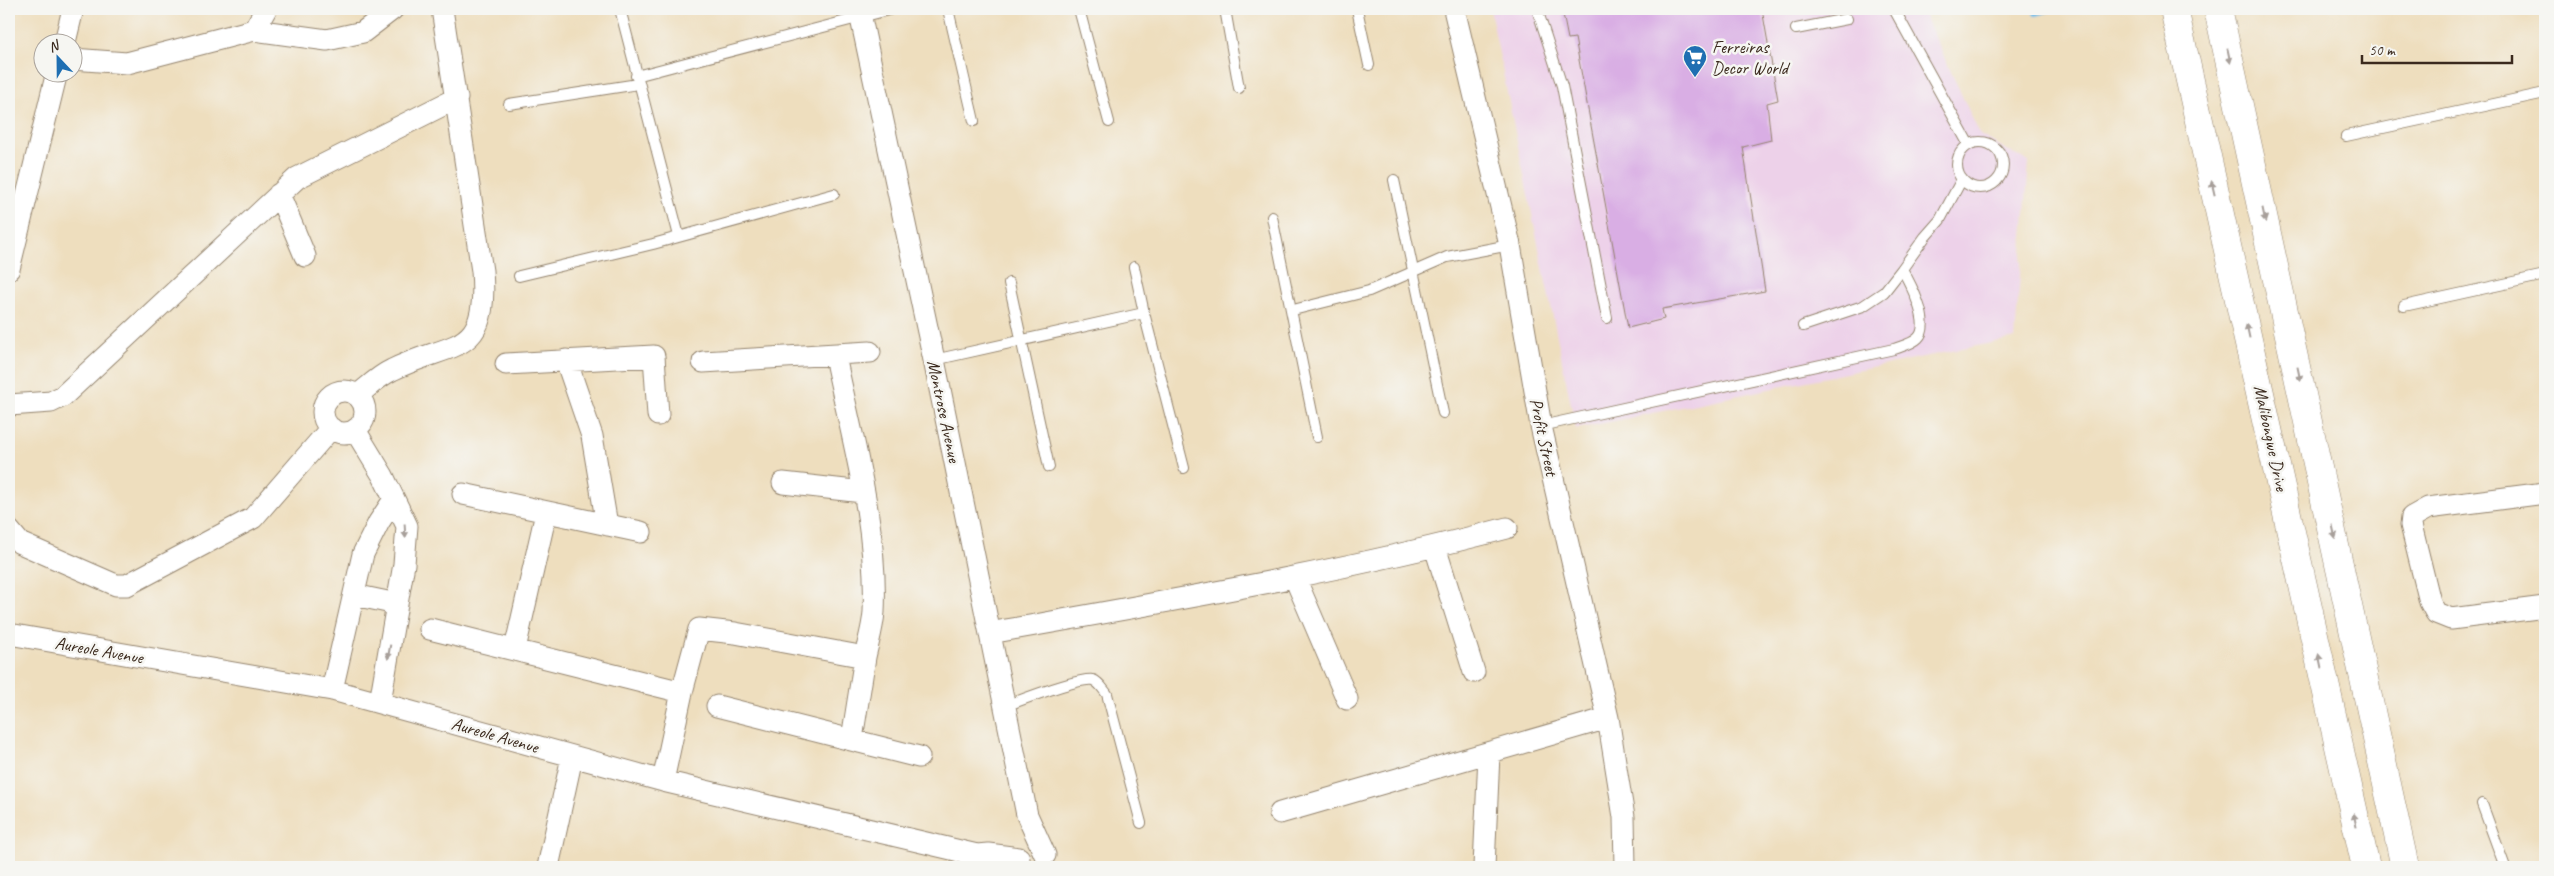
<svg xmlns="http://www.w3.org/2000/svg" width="2554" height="876" font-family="Caveat,sans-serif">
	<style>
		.built { fill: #edd1e9 }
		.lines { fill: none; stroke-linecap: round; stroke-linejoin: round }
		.stream { stroke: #73c0ed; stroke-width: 6 }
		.building { fill: #d9aee4 }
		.lane-casing { stroke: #94846e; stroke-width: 12 }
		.street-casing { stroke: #94846e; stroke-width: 23 }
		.secondary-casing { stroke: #94846e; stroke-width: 29 }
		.lane { stroke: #fff; stroke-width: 10 }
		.street { stroke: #fff; stroke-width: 21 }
		.secondary { stroke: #fff; stroke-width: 28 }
		.oneway { fill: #a79f9a }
		.labels { text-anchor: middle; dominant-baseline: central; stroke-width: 5; stroke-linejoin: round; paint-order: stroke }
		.poi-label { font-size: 18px; fill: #3b2a1e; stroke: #f6f6f2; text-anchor: start }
		.street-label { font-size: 18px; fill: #3b2a1e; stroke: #f6f6f2 }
	</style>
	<rect width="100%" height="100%" fill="#f6f6f2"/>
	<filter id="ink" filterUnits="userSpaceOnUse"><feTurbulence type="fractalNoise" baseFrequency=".02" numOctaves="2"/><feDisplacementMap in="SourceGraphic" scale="10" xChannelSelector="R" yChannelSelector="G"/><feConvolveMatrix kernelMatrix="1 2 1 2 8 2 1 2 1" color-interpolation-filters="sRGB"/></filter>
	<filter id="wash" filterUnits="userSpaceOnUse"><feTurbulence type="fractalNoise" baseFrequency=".0096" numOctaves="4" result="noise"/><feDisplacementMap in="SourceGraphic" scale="20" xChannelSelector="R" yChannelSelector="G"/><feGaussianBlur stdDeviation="1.12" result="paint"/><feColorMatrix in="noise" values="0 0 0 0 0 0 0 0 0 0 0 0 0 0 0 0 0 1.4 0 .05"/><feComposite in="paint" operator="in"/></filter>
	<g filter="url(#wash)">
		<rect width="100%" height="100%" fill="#eedebe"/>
		<path class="built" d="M 1490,9 L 1922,9 L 1980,135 L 2029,162 L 2015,338 L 1576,429 Z"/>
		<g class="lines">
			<path class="stream" d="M 2036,13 L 2050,9"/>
		</g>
		<g id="blocks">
			<path class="building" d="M 1562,9 L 1762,9 L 1778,100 L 1767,103 L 1771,140 L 1743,147 L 1765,291 L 1662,309 L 1664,319 L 1628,328 L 1575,38 L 1568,39 Z"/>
		</g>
	</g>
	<g filter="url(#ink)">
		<use href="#blocks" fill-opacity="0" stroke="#94846e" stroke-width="1"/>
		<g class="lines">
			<g class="lane-casing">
				<path id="lane" d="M 620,9 L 679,236
					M 948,9 L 974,121
					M 1079,9 L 1109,122
					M 1225,9 L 1239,88
					M 1357,9 L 1369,65
					M 1537,9 L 1562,86 L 1607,318
					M 1894,9 L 1969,145
					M 1796,29 L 1847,19
					M 636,76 L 892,9
					M 509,104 L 638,84
					M 2346,136 L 2545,93
					M1957 165a23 23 0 1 1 46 0a23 23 0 1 1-46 0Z
					M 1394,180 L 1443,413
					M 1272,217 L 1317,437
					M 1134,267 L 1144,313 L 1184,468
					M 519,276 L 653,244 L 834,194
					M 1009,283 L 1049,467
					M 2404,306 L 2545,275
					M 1293,310 L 1369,291 L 1447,257 L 1510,245
					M 1803,326 L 1863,306 L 1884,292 L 1902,269
					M 934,360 L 1144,313
					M 1541,426 L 1894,349 C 1902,346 1912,344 1918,338 C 1932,324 1910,283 1902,269 L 1925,237 L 1940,220 L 1962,179
					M 1005,706 C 1021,700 1080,677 1093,680 C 1099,682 1103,689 1107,694 L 1141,823
					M 2482,804 L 2505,867"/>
			</g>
			<g class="street-casing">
				<path id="street" d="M 859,9 L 934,360 L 1027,815 L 1045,855
					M 1454,9 L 1510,245 L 1541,426 L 1608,718 L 1624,817 L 1625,867
					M 254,30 L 266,9
					M 65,42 L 73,9
					M 72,59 L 127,63 L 254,30 L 327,40 L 363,32 L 393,9
					M 279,194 L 305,256
					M 9,269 L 57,72
					M 835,356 C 852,439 878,526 874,612 C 873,627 868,643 865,657
					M 566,360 L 592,436 L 607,525
					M 703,362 L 870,352
					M 506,364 L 654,356 L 658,415
					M323 412a21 21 0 1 1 42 0a21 21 0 1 1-42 0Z
					M 358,395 C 369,386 379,376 392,370 C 452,340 489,358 482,271 L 442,9
					M 9,405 L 51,402 L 63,396 L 297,178 L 457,98
					M 355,430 L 383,476 L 407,526 L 404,564 L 380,702
					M 783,483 L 863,492
					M 2545,493 L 2428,508 L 2412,517 L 2411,525 L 2430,602 L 2436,613 L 2451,619 L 2545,607
					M 463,494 L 641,532
					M 9,530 L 20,543 L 116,585 L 127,585 L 253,518 L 331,428
					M 1435,547 L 1474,672
					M 1295,578 L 1347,699
					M 354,595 L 397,604
					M 430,629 L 682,692
					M 990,633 C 1163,602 1337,573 1507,528
					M 9,634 L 332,690 L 663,781 L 977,855 L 988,854 L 1019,858
					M 515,649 L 546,513
					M 332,690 L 363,554 L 379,522 L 393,501
					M 717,706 L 919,757
					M 663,781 L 682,692 L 699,629 L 735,633 L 865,657 L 852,739
					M 1280,813 L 1608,718
					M 548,867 L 572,757
					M 1484,867 L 1489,754"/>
			</g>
			<g class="secondary-casing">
				<path id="secondary" d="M 2174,9 L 2366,867
					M 2218,9 L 2405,867"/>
			</g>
			<use href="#lane" class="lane"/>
			<use href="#street" class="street"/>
			<use href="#secondary" class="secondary"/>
		</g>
		<defs><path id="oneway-solid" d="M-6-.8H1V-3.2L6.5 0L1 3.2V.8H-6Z" transform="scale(1.25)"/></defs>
		<g class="oneway">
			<use href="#oneway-solid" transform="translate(2229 56) rotate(78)"/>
			<use href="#oneway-solid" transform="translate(2213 188) rotate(-103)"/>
			<use href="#oneway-solid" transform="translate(2264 215) rotate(78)"/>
			<use href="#oneway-solid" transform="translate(2248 331) rotate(-102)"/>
			<use href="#oneway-solid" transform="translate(2299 374) rotate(78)"/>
			<use href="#oneway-solid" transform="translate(405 531) rotate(87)"/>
			<use href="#oneway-solid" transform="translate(2334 532) rotate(78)"/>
			<use href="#oneway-solid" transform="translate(389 652) rotate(100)"/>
			<use href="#oneway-solid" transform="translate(2320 661) rotate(-102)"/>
			<use href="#oneway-solid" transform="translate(2355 820) rotate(-102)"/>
		</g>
	</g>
	<defs>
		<g id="supermarket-pin" transform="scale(1.25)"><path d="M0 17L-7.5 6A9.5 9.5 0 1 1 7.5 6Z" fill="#1f6fb2" stroke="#f6f6f2"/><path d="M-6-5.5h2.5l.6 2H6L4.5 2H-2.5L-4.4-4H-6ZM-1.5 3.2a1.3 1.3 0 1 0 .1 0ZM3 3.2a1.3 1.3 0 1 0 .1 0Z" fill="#fff"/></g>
	</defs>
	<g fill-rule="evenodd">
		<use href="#supermarket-pin" x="1695" y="57"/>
	</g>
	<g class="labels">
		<g class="poi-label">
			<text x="1712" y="47">Ferreiras<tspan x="1712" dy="21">Decor World</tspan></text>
		</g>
		<g class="street-label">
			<text transform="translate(944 411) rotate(78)">Montrose Avenue</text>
			<text transform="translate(1544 437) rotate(78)">Profit Street</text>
			<text transform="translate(2271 438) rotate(78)">Malibongwe Drive</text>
			<text transform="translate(99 650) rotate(10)">Aureole Avenue</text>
			<text transform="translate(495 735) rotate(16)">Aureole Avenue</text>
		</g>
	</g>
	<rect width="2554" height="876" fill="none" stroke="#f6f6f2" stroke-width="30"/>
	<g transform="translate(58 58) rotate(338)"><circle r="24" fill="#f6f6f2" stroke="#aba49d"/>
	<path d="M0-4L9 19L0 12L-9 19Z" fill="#1f6fb2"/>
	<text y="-8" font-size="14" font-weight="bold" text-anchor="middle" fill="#3b2a1e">N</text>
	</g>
	<path d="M2362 55v8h150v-8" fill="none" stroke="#3b2a1e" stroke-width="2.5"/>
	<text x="2369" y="55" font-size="15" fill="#3b2a1e" stroke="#f6f6f2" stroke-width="4" paint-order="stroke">50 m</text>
</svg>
